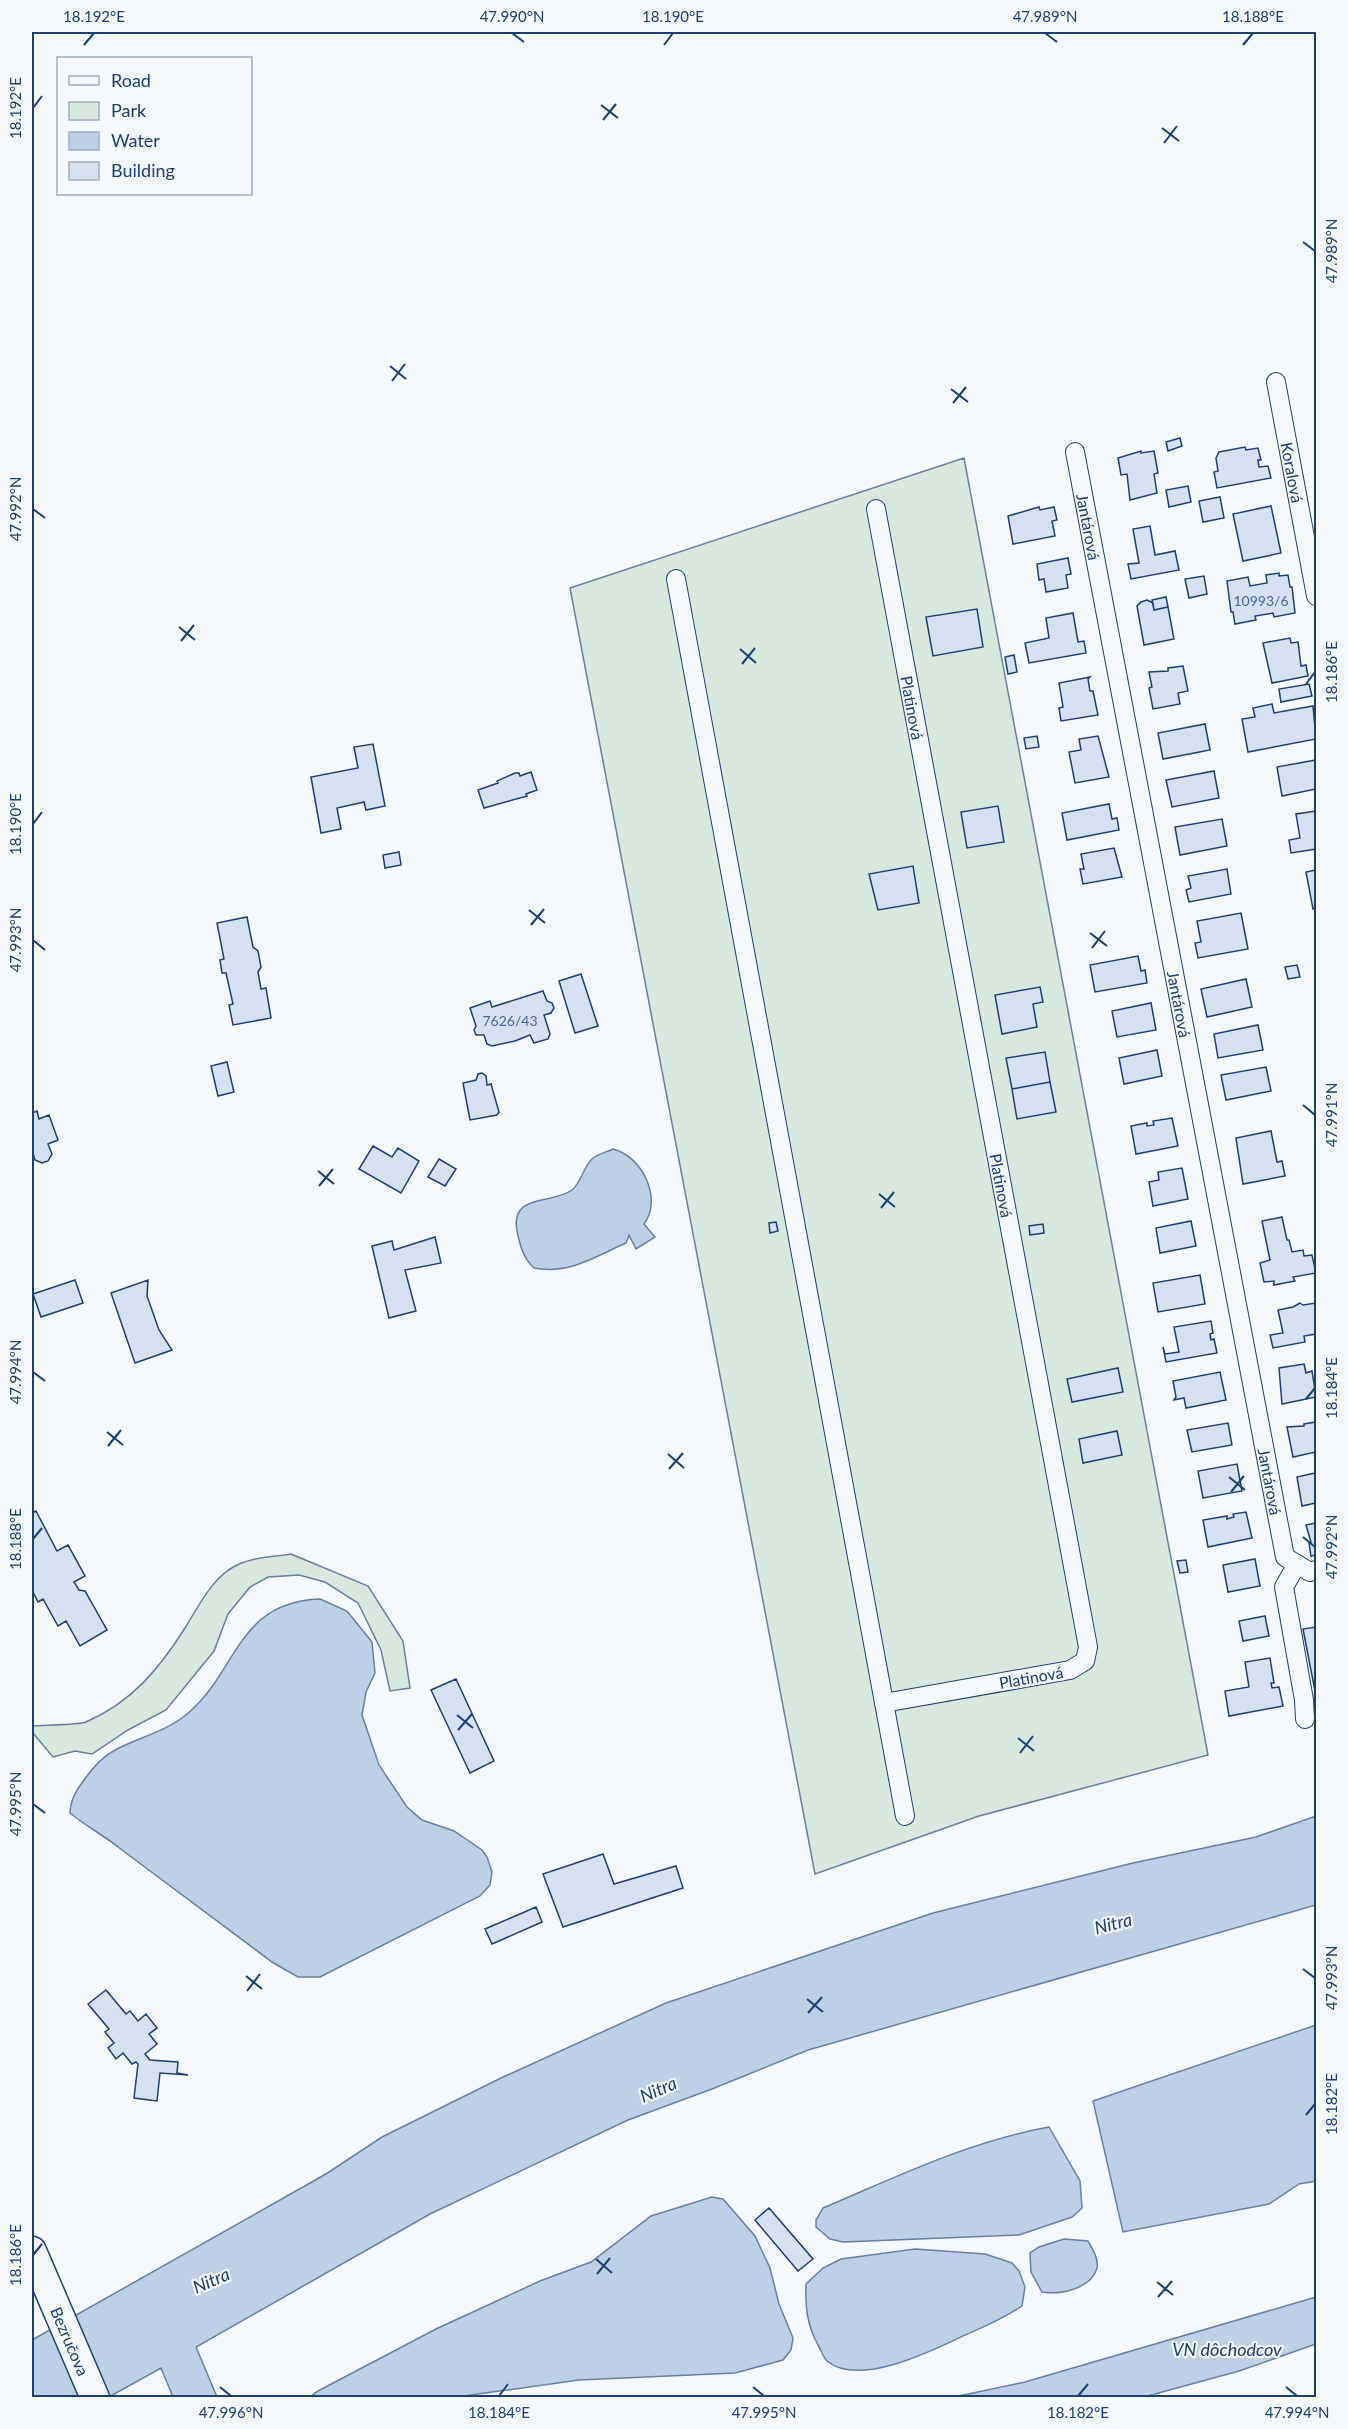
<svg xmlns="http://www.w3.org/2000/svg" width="1348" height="2429" font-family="Lato,sans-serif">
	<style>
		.green { fill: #d7e8df; stroke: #687fa3; stroke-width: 1.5 }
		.water { fill: #bed0e5; stroke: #687fa3; stroke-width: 1.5 }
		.building { fill: #d5e0f0; stroke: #1d3f73; stroke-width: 1.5 }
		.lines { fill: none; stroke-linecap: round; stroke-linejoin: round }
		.minor-casing { stroke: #1d3f73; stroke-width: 20 }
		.primary-casing { stroke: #1d3f73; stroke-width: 31 }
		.minor { stroke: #f4f7fb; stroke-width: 18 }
		.primary { stroke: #f4f7fb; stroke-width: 28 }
		.ticks { fill: none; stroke: #1d3f73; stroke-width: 2 }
		.labels { text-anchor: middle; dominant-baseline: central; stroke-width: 4.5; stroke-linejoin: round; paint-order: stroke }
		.number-label { font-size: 14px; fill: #4b6792 }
		.street-label { font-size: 16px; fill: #1d3f73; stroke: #f4f7fb }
		.water-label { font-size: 18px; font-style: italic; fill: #1d3f73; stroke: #f4f7fb }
		.neatline { fill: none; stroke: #1d3f73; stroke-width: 2 }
		.ticks-label { font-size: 15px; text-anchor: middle; fill: #1d3f73 }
	</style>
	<rect width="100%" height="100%" fill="#f4f7fb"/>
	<path class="green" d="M 964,458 L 1208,1755 L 979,1816 L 815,1874 L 570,588 Z
		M 291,1554 L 368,1586 L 403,1641 L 410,1688 L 390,1691 L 381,1650 L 358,1603 L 325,1582 L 299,1575 L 268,1577 L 250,1587 L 228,1614 L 214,1651 L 166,1710 L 128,1730 L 92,1754 L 75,1751 L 53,1757 L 32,1732 L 32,1726 C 42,1725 80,1725 86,1722 C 132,1702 159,1669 185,1628 C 199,1606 212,1577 237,1565 C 253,1557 274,1557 291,1554 Z"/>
	<path class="water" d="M 613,1149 C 642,1156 663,1199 644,1224 L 655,1237 L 636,1249 L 629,1235 L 626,1243 C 596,1256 569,1275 534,1268 C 523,1258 520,1245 517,1231 C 510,1193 551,1205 572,1190 C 582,1182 583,1167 592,1159 C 597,1154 607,1152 613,1149 Z
		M 320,1599 L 347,1611 L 372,1642 L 375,1673 L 366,1692 L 362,1715 L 379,1765 L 407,1807 L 422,1820 L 454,1831 L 482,1850 L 487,1857 L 492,1872 L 490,1885 L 480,1896 L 320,1977 L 298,1977 L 272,1962 L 122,1850 C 105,1836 87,1827 70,1813 C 70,1800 76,1790 84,1780 C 93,1767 103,1756 117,1749 C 140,1737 167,1731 187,1714 C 238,1672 236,1602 320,1599 Z
		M 1316,1816 L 1316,1905 L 808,2050 L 712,2089 L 628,2120 L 430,2214 L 196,2347 L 217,2397 L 173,2397 L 161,2368 L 109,2397 L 32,2398 L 32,2340 L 326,2174 L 382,2137 L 501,2078 L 666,2003 L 933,1913 L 1133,1863 L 1256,1837 Z
		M 1316,2025 L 1316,2181 L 1299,2184 L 1269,2204 L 1123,2232 L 1093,2101 Z
		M 1049,2127 L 1080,2181 L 1082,2208 L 1072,2217 L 1019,2235 L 843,2242 L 830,2239 L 816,2227 L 816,2220 L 823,2208 C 896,2177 970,2141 1049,2127 Z
		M 712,2197 L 723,2199 L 755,2236 L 770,2268 L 779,2304 L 793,2338 L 791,2350 L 783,2360 L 735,2373 L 579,2380 L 457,2397 L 310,2397 L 318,2391 L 436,2329 L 540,2281 L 591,2262 L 651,2216 Z
		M 1064,2239 L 1088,2241 C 1092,2248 1099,2259 1097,2268 C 1091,2289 1060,2295 1042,2292 L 1031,2272 L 1030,2253 L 1039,2247 Z
		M 915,2249 L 985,2254 L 1012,2263 L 1019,2271 L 1025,2287 L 1022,2306 C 1001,2320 983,2327 961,2337 C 930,2352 858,2387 827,2361 C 823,2357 821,2350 818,2345 C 807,2325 805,2306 806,2284 L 823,2268 L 841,2259 Z
		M 1316,2297 L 1316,2344 L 1239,2371 L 1144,2397 L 954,2397 L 1025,2382 Z"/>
	<path class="building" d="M 1180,438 L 1182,446 L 1168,451 L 1166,442 Z
		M 1245,447 L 1246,450 L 1258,448 L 1261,460 L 1258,460 L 1259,467 L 1268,466 L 1271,478 L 1217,488 L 1214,472 L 1218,471 L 1216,458 L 1219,452 Z
		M 1141,451 L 1141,453 L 1154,451 L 1158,473 L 1154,474 L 1157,493 L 1130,500 L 1127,474 L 1121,475 L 1118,458 Z
		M 1188,486 L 1191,502 L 1169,507 L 1166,490 Z
		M 1220,497 L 1224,518 L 1203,522 L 1199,501 Z
		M 1271,506 L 1281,553 L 1243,561 L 1233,514 Z
		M 1039,507 L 1040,510 L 1054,507 L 1057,520 L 1052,521 L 1055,536 L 1013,544 L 1008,516 Z
		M 1150,526 L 1155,555 L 1175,551 L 1179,570 L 1131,579 L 1128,564 L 1139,563 L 1133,529 Z
		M 1068,558 L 1071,574 L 1066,575 L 1068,588 L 1046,592 L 1044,579 L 1039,580 L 1037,564 Z
		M 1279,573 L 1279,576 L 1288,575 L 1290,587 L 1292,587 L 1295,613 L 1274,617 L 1273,613 L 1255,616 L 1256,620 L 1235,624 L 1233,612 L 1231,612 L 1227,581 L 1248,577 L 1250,586 L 1267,583 L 1266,575 Z
		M 1204,576 L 1207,594 L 1189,598 L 1185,579 Z
		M 1166,597 L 1168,607 L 1154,610 L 1152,600 Z
		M 1147,600 L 1153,603 L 1154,610 L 1168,607 L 1174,639 L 1144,645 L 1137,606 L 1141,602 Z
		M 977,609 L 983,647 L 933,656 L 926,617 Z
		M 1073,613 L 1078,642 L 1084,641 L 1086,653 L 1029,663 L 1025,643 L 1049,638 L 1046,618 Z
		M 1290,638 L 1291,643 L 1298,642 L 1301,666 L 1306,665 L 1308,676 L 1272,683 L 1263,643 Z
		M 1014,655 L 1017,672 L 1008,674 L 1005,657 Z
		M 1183,666 L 1188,691 L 1178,693 L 1180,704 L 1153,709 L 1149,688 L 1152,687 L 1149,672 L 1168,671 L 1168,668 Z
		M 1090,677 L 1088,679 L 1090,691 L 1093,691 L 1098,715 L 1061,721 L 1059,708 L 1063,707 L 1059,683 Z
		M 1309,684 L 1312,696 L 1281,702 L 1279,689 Z
		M 1272,704 L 1274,713 L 1313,706 L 1316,739 L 1248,752 L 1242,719 L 1255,717 L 1253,708 Z
		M 1205,724 L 1210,750 L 1163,759 L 1158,733 Z
		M 1037,736 L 1039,747 L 1026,749 L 1024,738 Z
		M 1098,736 L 1109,777 L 1075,783 L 1069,752 L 1081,750 L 1079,739 Z
		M 373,744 L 385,806 L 366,810 L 364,802 L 337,808 L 341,829 L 321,833 L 311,777 L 358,768 L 354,747 Z
		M 1316,760 L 1316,789 L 1282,796 L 1277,767 Z
		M 1214,771 L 1219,798 L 1172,807 L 1166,780 Z
		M 531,772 L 537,790 L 526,794 L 527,796 L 484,808 L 478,790 L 498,783 L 497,781 L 515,773 L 519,773 L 520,776 Z
		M 1109,804 L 1112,819 L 1117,818 L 1119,830 L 1067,840 L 1062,813 Z
		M 998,806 L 1004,842 L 967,848 L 961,812 Z
		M 1316,811 L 1316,849 L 1291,853 L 1289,840 L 1300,838 L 1296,814 Z
		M 1222,819 L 1227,846 L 1180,855 L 1175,827 Z
		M 1114,848 L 1122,877 L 1083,884 L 1080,869 L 1084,869 L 1081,854 Z
		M 399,852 L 401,865 L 385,868 L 383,855 Z
		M 913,866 L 919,903 L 878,910 L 869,874 Z
		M 1227,869 L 1231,894 L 1189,902 L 1186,890 L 1191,888 L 1188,876 Z
		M 1316,870 L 1316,908 L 1313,909 L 1306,872 Z
		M 1241,913 L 1248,949 L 1198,958 L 1195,943 L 1201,942 L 1197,921 Z
		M 247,917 L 253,947 L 258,951 L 261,967 L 258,972 L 261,989 L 266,988 L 271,1018 L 233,1025 L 229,1005 L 233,1004 L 226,973 L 222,973 L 220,960 L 224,959 L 217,923 Z
		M 1138,956 L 1141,971 L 1145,970 L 1147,983 L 1095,992 L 1090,965 Z
		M 1297,965 L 1300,977 L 1288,979 L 1285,967 Z
		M 581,974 L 598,1026 L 575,1033 L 559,981 Z
		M 1246,979 L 1252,1007 L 1207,1017 L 1201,989 Z
		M 1040,987 L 1043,1002 L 1033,1004 L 1037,1027 L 1002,1034 L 995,995 Z
		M 543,991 L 547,1001 L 552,1003 L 554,1008 L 551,1013 L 544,1015 L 550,1034 L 548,1039 L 534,1043 L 530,1035 L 515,1041 L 492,1046 L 487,1044 L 484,1035 L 476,1035 L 474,1030 L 476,1026 L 470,1008 L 490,1001 L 492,1007 Z
		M 1151,1003 L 1156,1030 L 1117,1037 L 1112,1011 Z
		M 1258,1025 L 1263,1050 L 1218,1058 L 1214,1034 Z
		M 1157,1050 L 1162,1076 L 1124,1084 L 1119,1058 Z
		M 1045,1052 L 1050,1082 L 1012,1089 L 1006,1058 Z
		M 227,1062 L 234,1092 L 218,1096 L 211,1066 Z
		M 1266,1067 L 1271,1091 L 1226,1100 L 1221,1075 Z
		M 482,1073 L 486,1076 L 487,1085 L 491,1084 L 499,1112 L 497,1115 L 470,1120 L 463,1083 L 476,1080 L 478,1074 Z
		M 1050,1082 L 1056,1112 L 1017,1119 L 1012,1089 Z
		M 37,1111 L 39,1119 L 49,1115 L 58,1140 L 48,1144 L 52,1154 L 48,1161 L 42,1163 L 35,1160 L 32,1150 L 32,1113 Z
		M 1172,1118 L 1178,1146 L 1136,1154 L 1131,1126 L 1147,1123 L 1147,1126 L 1154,1125 L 1153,1121 Z
		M 1271,1131 L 1277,1162 L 1282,1161 L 1285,1176 L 1243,1184 L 1236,1138 Z
		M 373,1146 L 392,1157 L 398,1148 L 419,1161 L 401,1193 L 359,1169 Z
		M 439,1159 L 456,1169 L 445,1186 L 428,1177 Z
		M 1182,1168 L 1188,1199 L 1153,1206 L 1149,1182 L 1159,1180 L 1158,1172 Z
		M 1282,1217 L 1287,1240 L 1289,1240 L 1292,1252 L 1303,1250 L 1304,1256 L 1312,1255 L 1316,1273 L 1293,1277 L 1295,1281 L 1274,1285 L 1274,1281 L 1264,1282 L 1260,1263 L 1270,1260 L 1262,1221 Z
		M 1191,1221 L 1196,1246 L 1160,1253 L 1156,1228 Z
		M 776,1222 L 778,1231 L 770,1233 L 769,1223 Z
		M 1043,1224 L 1044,1233 L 1030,1235 L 1029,1226 Z
		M 435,1237 L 441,1263 L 405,1270 L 416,1311 L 389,1318 L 372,1246 L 392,1241 L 394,1250 Z
		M 1200,1275 L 1205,1304 L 1158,1312 L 1153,1283 Z
		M 75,1280 L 83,1303 L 41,1317 L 33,1294 Z
		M 148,1280 L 147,1296 L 159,1330 L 172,1350 L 135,1363 L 111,1293 Z
		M 1300,1303 L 1303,1305 L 1316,1303 L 1316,1334 L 1304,1336 L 1305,1342 L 1273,1348 L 1270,1335 L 1283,1333 L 1278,1310 L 1293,1307 Z
		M 1211,1321 L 1213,1333 L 1210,1334 L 1211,1340 L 1214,1339 L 1217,1353 L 1166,1362 L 1163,1347 L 1165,1354 L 1179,1352 L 1174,1327 Z
		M 1304,1364 L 1306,1373 L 1312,1371 L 1316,1397 L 1282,1404 L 1279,1368 Z
		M 1118,1368 L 1123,1392 L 1072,1402 L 1067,1379 Z
		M 1220,1372 L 1226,1400 L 1186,1408 L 1184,1398 L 1174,1400 L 1176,1397 L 1173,1381 Z
		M 1316,1422 L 1316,1452 L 1293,1457 L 1287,1427 L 1304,1426 L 1304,1424 Z
		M 1228,1423 L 1232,1445 L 1192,1452 L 1187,1430 Z
		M 1117,1431 L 1122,1455 L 1083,1463 L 1079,1439 Z
		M 1237,1464 L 1242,1491 L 1203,1498 L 1198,1471 Z
		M 1315,1473 L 1316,1503 L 1302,1506 L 1297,1477 Z
		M 36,1511 L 57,1551 L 68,1545 L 85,1576 L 74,1582 L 79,1590 L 85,1591 L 107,1630 L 80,1646 L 66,1621 L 58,1626 L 43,1599 L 38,1602 L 32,1590 L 32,1513 Z
		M 1246,1512 L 1252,1538 L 1208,1547 L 1203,1520 L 1227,1516 L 1227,1519 L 1234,1517 L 1233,1514 Z
		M 1316,1523 L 1316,1555 L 1311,1556 L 1309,1543 L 1311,1542 L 1306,1525 Z
		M 1255,1559 L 1260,1586 L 1228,1592 L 1223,1565 Z
		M 1186,1560 L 1188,1572 L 1180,1573 L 1177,1561 Z
		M 1265,1616 L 1269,1636 L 1243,1641 L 1239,1621 Z
		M 1316,1627 L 1316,1690 L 1315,1691 L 1303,1629 Z
		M 1270,1658 L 1274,1683 L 1271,1683 L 1272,1688 L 1279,1687 L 1283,1706 L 1229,1716 L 1225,1691 L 1249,1687 L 1245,1662 Z
		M 456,1679 L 494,1761 L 470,1773 L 431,1690 Z
		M 603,1854 L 614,1884 L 676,1866 L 683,1888 L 563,1927 L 543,1874 Z
		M 536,1907 L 542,1922 L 492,1944 L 485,1929 Z
		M 106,1990 L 126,2014 L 130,2011 L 138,2021 L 146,2014 L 157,2028 L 149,2034 L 157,2044 L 145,2054 L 150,2060 L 178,2062 L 177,2073 L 188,2075 L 160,2073 L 157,2101 L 134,2098 L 138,2064 L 136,2062 L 132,2064 L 123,2053 L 116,2059 L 108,2048 L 114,2043 L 105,2032 L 109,2029 L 88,2004 Z
		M 769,2208 L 813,2259 L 798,2271 L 755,2220 Z"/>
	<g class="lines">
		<g class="minor-casing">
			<g id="minor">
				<path id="s1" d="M 1276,382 L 1316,596"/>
				<path id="s2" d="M 1075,452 L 1285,1557 L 1310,1572 L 1316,1570"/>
				<path id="s3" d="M 876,509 L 1088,1647 L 1085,1661 L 1070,1670 L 884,1703"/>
				<path d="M 676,579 L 905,1816"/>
				<path d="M 1297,1564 L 1284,1587 L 1304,1700 L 1305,1719"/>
			</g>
		</g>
		<g class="primary-casing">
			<g id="primary">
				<path id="s4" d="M 32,2251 L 95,2398"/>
			</g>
		</g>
		<use href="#minor" class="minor"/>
		<use href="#primary" class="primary"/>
	</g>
	<path class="ticks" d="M 512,33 L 524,42M 1045,33 L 1057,42M 84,45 L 94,33M 664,45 L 673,33M 1243,45 L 1253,33M 601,105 L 618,118M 33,108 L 42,96M 603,120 L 616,104M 1162,128 L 1179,141M 1164,143 L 1177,126M 1303,242 L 1315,251M 390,366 L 406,379M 392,381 L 405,364M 951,389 L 968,402M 953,403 L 966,387M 33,509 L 45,518M 179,627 L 195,640M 181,641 L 194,625M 740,649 L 756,663M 742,664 L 755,648M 1306,684 L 1315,672M 33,824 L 42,812M 529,910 L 545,923M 531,925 L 544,909M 1090,933 L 1107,946M 33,940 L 45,950M 1092,948 L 1105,931M 1303,1105 L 1315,1115M 318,1171 L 334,1184M 319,1186 L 333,1169M 879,1194 L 895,1207M 881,1208 L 894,1192M 33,1372 L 45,1381M 1306,1399 L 1315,1388M 107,1432 L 123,1445M 108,1446 L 121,1430M 668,1454 L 684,1468M 669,1469 L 683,1453M 1229,1477 L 1245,1490M 1231,1492 L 1244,1476M 1303,1537 L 1315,1547M 33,1539 L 42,1528M 457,1715 L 473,1728M 458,1730 L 472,1714M 1018,1738 L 1034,1751M 1020,1753 L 1033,1736M 33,1804 L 45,1813M 1303,1969 L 1315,1978M 246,1976 L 262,1989M 247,1991 L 260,1974M 807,1999 L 823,2012M 808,2013 L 822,1997M 1306,2115 L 1315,2104M 33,2255 L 42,2244M 596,2259 L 612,2273M 597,2274 L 610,2258M 1157,2282 L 1173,2295M 1158,2297 L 1172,2281M 220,2387 L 231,2396M 753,2387 L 764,2396M 1286,2387 L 1297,2396M 499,2396 L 508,2384M 1078,2396 L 1088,2384"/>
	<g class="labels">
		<g class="number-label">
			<text x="1261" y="600">10993/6</text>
			<text x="510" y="1020">7626/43</text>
		</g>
		<g class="street-label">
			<text stroke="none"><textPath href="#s1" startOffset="92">Koralová</textPath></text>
			<text stroke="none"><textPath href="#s2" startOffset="76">Jantárová</textPath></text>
			<text stroke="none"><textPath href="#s3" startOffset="202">Platinová</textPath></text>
			<text stroke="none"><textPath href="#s2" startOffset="562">Jantárová</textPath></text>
			<text stroke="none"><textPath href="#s3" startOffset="688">Platinová</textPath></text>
			<text stroke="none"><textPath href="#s2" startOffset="1048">Jantárová</textPath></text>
			<text transform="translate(1031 1677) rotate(-10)">Platinová</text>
			<text stroke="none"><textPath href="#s4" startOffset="98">Bezručova</textPath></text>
		</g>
		<g class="water-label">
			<text transform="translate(1113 1923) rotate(-14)">Nitra</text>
			<text transform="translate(658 2089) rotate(-23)">Nitra</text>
			<text transform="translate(211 2280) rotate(-23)">Nitra</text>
			<text x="1227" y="2349">VN dôchodcov</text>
		</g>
	</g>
	<rect width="1348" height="2429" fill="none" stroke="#f4f7fb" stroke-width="66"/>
	<rect x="57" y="57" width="195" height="138" fill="#f4f7fb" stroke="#9eadc5" stroke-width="1.5"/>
	<rect x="69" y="76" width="30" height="9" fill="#f4f7fb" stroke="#9eadc5" stroke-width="1.5"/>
	<text x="111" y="87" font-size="18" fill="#1d3f73">Road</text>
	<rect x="69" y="102" width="30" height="18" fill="#d7e8df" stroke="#9eadc5" stroke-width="1.5"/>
	<text x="111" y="117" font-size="18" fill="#1d3f73">Park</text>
	<rect x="69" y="132" width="30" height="18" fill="#bed0e5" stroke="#9eadc5" stroke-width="1.5"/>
	<text x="111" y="147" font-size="18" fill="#1d3f73">Water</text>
	<rect x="69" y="162" width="30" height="18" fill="#d5e0f0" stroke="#9eadc5" stroke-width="1.5"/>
	<text x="111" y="177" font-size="18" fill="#1d3f73">Building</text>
	<rect x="33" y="33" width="1282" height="2363" class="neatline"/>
	<g class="ticks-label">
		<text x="94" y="22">18.192°E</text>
		<text x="512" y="22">47.990°N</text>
		<text x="673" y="22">18.190°E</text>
		<text x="1045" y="22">47.989°N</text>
		<text x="1253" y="22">18.188°E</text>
		<text transform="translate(16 108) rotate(-90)" y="5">18.192°E</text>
		<text transform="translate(1332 251) rotate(-90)" y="5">47.989°N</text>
		<text transform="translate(16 509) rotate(-90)" y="5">47.992°N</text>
		<text transform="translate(1332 672) rotate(-90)" y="5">18.186°E</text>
		<text transform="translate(16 824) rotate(-90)" y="5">18.190°E</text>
		<text transform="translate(16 940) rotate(-90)" y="5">47.993°N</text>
		<text transform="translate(1332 1115) rotate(-90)" y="5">47.991°N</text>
		<text transform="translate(16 1372) rotate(-90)" y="5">47.994°N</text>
		<text transform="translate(1332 1388) rotate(-90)" y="5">18.184°E</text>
		<text transform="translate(16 1539) rotate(-90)" y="5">18.188°E</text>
		<text transform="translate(1332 1547) rotate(-90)" y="5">47.992°N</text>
		<text transform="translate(16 1804) rotate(-90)" y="5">47.995°N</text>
		<text transform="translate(1332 1978) rotate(-90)" y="5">47.993°N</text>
		<text transform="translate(1332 2104) rotate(-90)" y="5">18.182°E</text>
		<text transform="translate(16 2255) rotate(-90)" y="5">18.186°E</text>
		<text x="231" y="2418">47.996°N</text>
		<text x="499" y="2418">18.184°E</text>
		<text x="764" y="2418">47.995°N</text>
		<text x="1078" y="2418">18.182°E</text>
		<text x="1297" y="2418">47.994°N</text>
	</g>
</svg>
